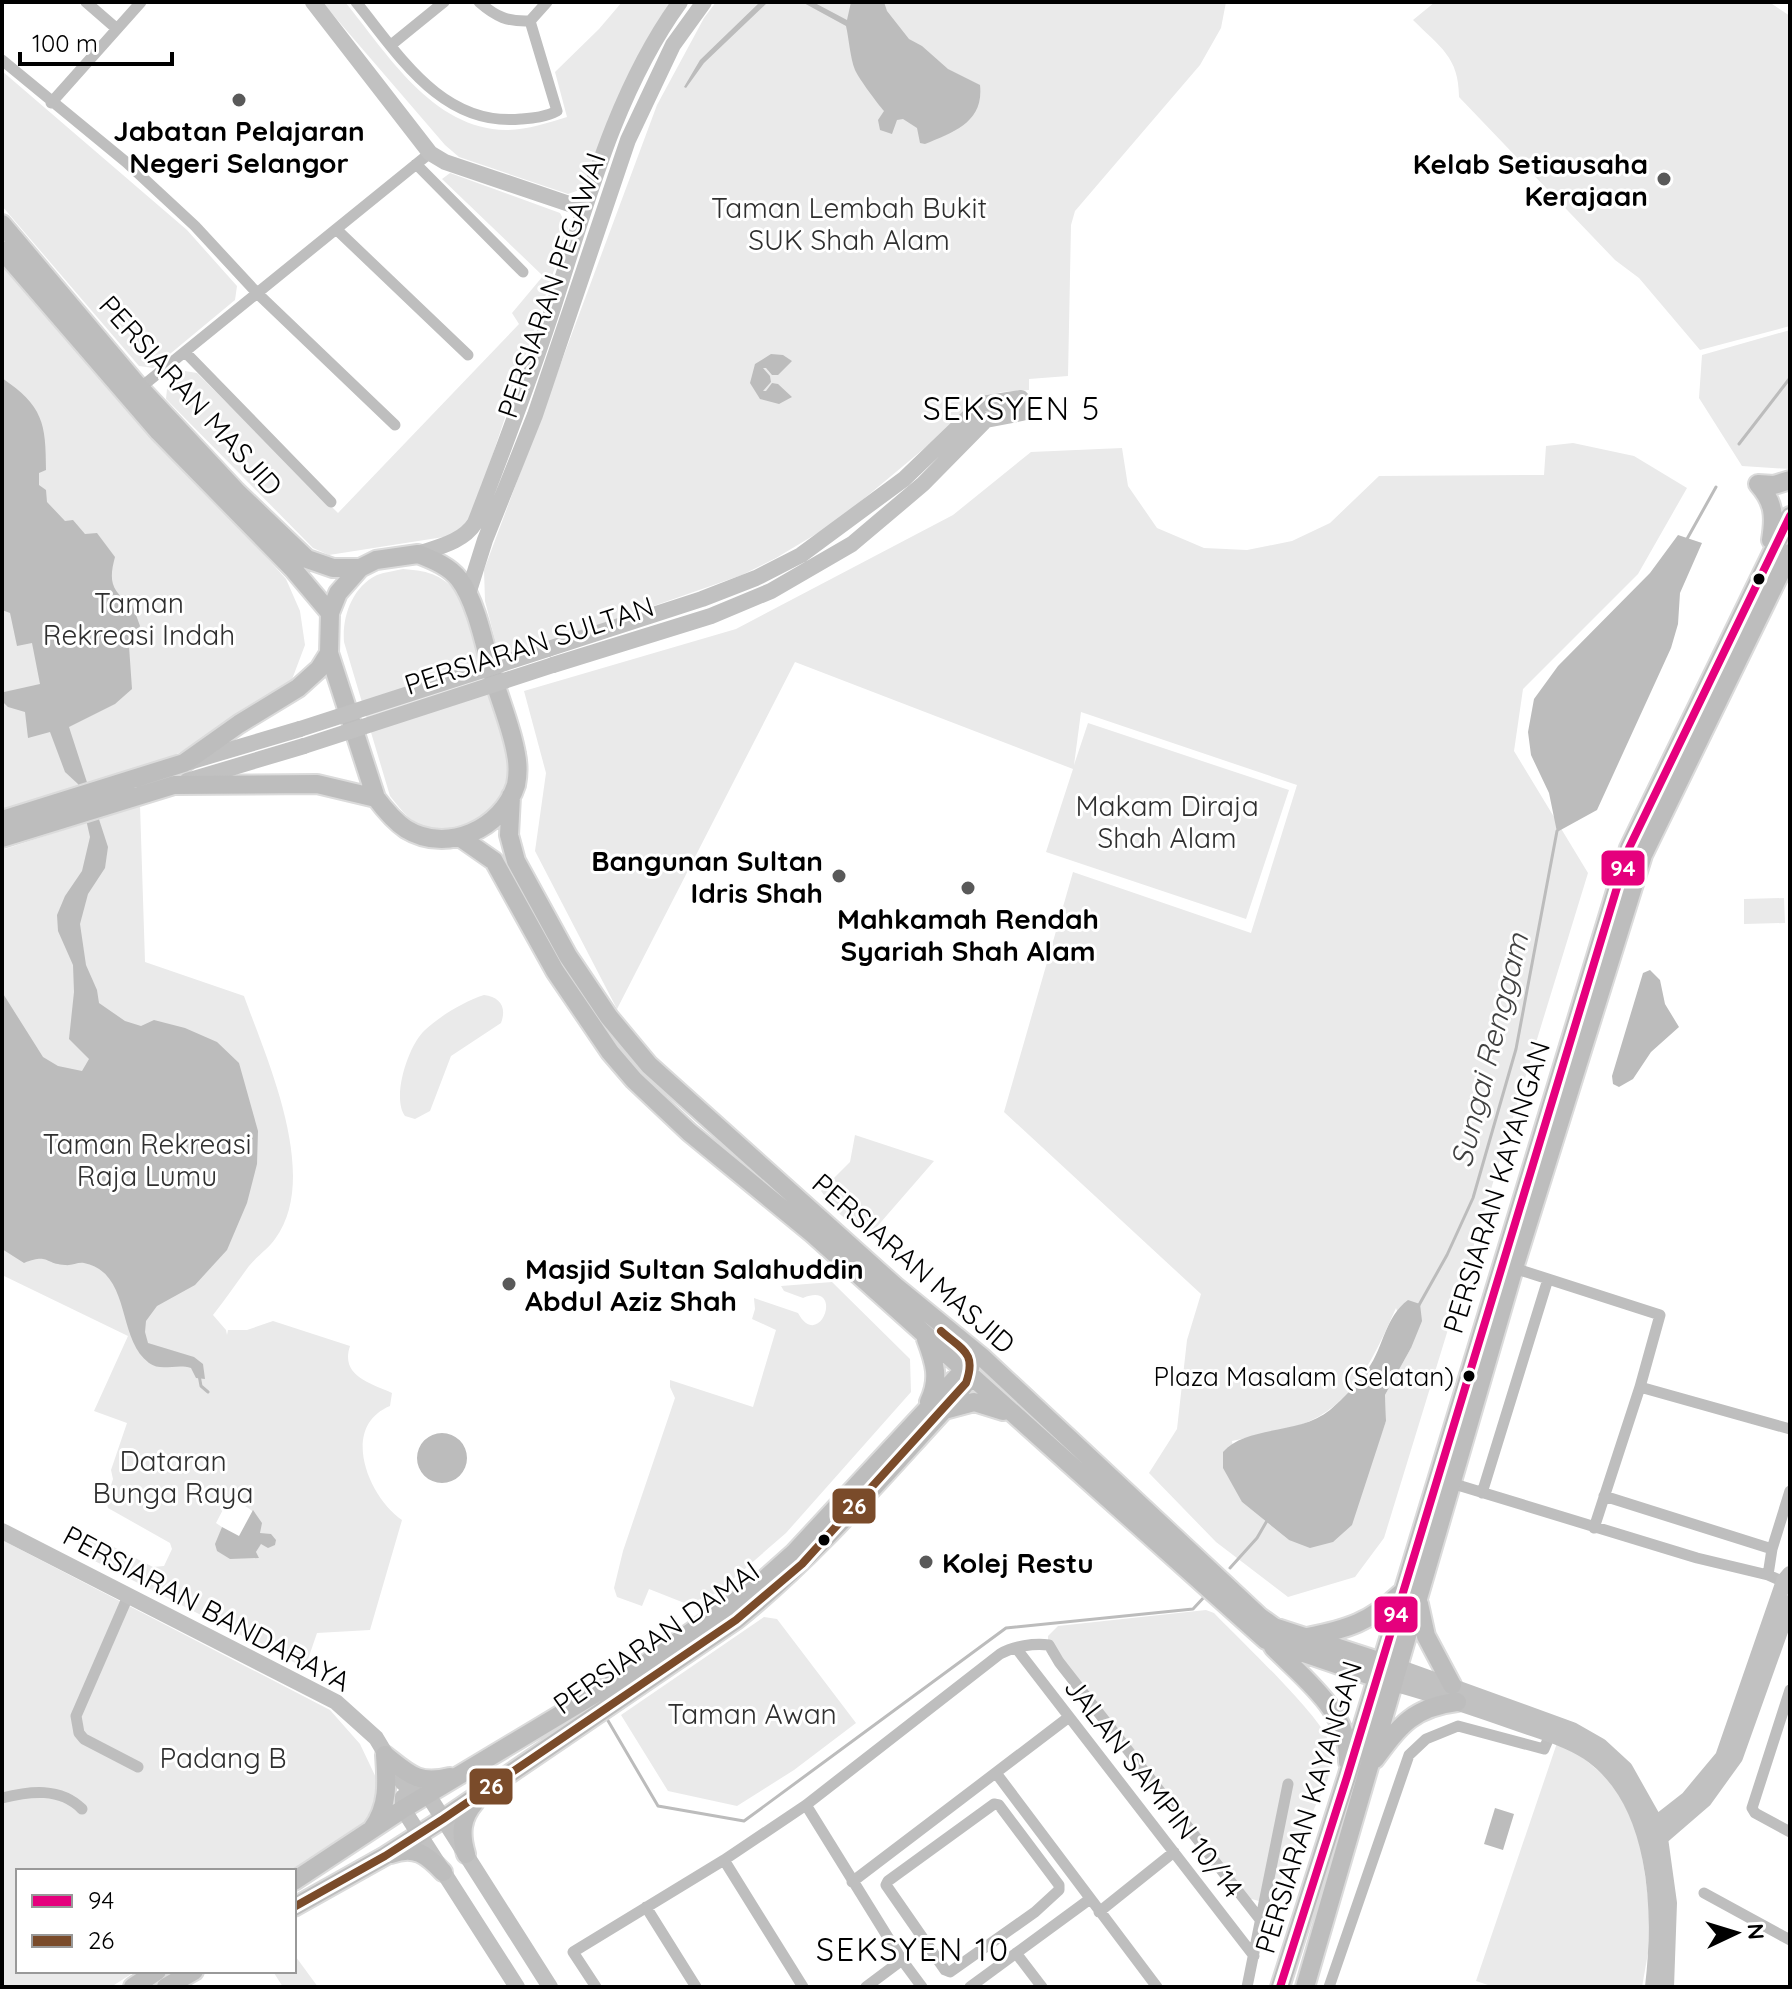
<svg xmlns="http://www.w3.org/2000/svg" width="1792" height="1989" font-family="Quicksand,sans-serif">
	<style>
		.green { fill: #eaeaea; fill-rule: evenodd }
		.water { fill: #bcbcbc }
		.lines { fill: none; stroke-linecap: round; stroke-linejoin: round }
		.stream { stroke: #bcbcbc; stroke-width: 3 }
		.primary-casing { stroke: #dbdbdb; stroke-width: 22 }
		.street { stroke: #bebebe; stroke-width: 11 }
		.secondary { stroke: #c1c1c1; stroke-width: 16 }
		.primary { stroke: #bdbdbd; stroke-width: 18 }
		.secondary-bridge { stroke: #c1c1c1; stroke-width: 16 }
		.bus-1-casing { stroke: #fff; stroke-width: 14 }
		.bus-2-casing { stroke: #fff; stroke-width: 14 }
		.bus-1 { stroke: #e5007d; stroke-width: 8 }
		.bus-2 { stroke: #7a4b2a; stroke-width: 8 }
		.poi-dot { fill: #595959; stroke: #fff; stroke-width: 3 }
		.bus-dot { fill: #000; stroke: #fff; stroke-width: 3 }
		.labels { text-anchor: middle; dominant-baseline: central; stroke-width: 6; stroke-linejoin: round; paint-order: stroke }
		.bus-label { font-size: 26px; fill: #000; stroke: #fff; text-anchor: end }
		.poi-label { font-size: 28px; font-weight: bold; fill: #000; stroke: #fff }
		.park-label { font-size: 28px; fill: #2f2f2f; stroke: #fff }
		.street-label { font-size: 28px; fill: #000; stroke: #fff }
		.water-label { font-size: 30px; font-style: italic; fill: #404040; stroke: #fff }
		.quarter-label { font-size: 32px; letter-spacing: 2px; fill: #000; stroke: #fff }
		.line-badge { stroke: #fff; stroke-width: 3 }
		.badge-label { font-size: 22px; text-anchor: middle; font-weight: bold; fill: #fff }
	</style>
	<rect width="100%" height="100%" fill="#fff"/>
	<path class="green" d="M 322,2 L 345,2 C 387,53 432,129 506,130 C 527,130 547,123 567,117 L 555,72 L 599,29 L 622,2 L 671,2 C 631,58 606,123 585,188 L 568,194 L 459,157 L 445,145 Z
		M 716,2 L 1226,2 L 1221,28 L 1200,65 L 1075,211 L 1071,225 L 1068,376 L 1029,379 L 1029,390 L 1001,392 L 987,396 L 836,522 L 776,558 L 742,575 L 505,658 L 499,655 L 485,601 L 484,570 L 657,105 L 704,18 Z
		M 1435,2 L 1769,2 L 1790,16 L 1790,326 L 1700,350 L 1639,278 L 1615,260 L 1459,97 C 1459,57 1440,47 1413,20 Z
		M 2,71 L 187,230 L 237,286 L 235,300 L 153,368 L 139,366 L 2,206 Z
		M 450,173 L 560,213 L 568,228 L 471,520 L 450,536 L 329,555 L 313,548 L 166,399 L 167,389 L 185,371 L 197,373 L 338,513 L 519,324 L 512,313 L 543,276 L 442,179 Z
		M 2,265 L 286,579 L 300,611 L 305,645 L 291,682 L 253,711 L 170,758 L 2,813 Z
		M 1790,330 L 1790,469 L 1742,466 L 1699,398 L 1702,355 Z
		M 1573,443 L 1634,456 L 1687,488 L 1638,574 L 1523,689 L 1514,751 L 1588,873 L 1384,1538 L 1355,1577 L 1288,1597 L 1216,1542 L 1149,1473 L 1177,1429 L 1187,1340 L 1201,1294 L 1004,1112 L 1073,872 L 1251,933 L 1297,785 L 1081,712 L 1074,765 L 1088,723 L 1289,790 L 1246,919 L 1046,852 L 1073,769 L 795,662 L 617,1009 L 535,851 L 546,773 L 524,691 L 736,629 L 953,515 L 1031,452 L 1122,448 L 1128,486 L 1157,528 L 1204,548 L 1247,550 L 1292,541 L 1330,523 L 1379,476 L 1544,475 L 1546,446 ZM 1396,1308 L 1411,1348 L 1385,1395 L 1386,1421 L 1373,1457 L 1289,1540 L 1242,1502 L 1232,1441 C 1255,1436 1278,1432 1300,1425 C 1353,1407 1375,1355 1396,1308 Z
		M 403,569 C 432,571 442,576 462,596 L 513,754 C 513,770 513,789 502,803 C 487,823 446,838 422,826 C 408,820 399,807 390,796 L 344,642 C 342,617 352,587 377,575 C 385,572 395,571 403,569 Z
		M 140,805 L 145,962 L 244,996 C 267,1060 321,1177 275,1239 C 268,1249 257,1256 249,1266 C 237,1282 226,1299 213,1315 L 226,1330 L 227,1335 L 228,1330 L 247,1330 L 273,1321 L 350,1346 C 340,1376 370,1383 392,1393 L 390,1406 C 339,1427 369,1498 402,1520 L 370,1630 L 317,1633 L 305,1668 L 79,1553 L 77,1534 L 84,1532 L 153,1567 L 164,1566 L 172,1549 L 170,1543 L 108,1508 L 106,1500 L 113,1479 L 111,1470 L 127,1423 L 94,1411 L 128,1336 L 2,1275 L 2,850 ZM 229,1498 C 248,1508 261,1510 260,1534 C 260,1542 261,1545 256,1552 L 216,1544 L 222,1527 L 216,1523 Z
		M 1784,898 L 1785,923 L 1744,924 L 1744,899 Z
		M 484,995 C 500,997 507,1007 501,1023 L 451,1056 L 430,1111 L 415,1119 L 405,1116 C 391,1097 409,1044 425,1030 C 440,1016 465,1001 484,995 Z
		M 855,1135 L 934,1161 L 868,1237 L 836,1211 L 821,1191 L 850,1162 Z
		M 832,1282 L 910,1359 L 911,1392 L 786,1533 L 717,1593 L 687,1604 L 649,1589 L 642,1606 L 617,1597 L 614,1588 L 623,1551 L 675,1398 L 670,1387 L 670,1380 L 753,1407 L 776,1330 L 752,1319 L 755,1309 L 754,1298 L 798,1313 C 820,1353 846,1280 803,1298 L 784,1291 L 781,1286 Z
		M 2,1540 L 330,1710 L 360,1744 L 380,1786 L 377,1819 L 294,1871 L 18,1871 L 18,1971 L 136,1971 L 111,1987 L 2,1987 Z
		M 1206,1610 L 1214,1613 C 1237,1637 1322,1717 1329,1742 C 1332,1755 1330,1767 1328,1779 L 1273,1897 L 1259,1901 L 1244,1897 L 1048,1654 L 1048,1636 L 1058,1626 Z
		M 764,1617 L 777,1619 L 856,1723 L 794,1770 L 737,1806 L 668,1791 L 621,1715 Z
		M 1557,1743 L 1576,1752 L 1613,1783 L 1639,1833 L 1649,1904 L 1648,1953 L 1642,1987 L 1494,1987 L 1476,1981 Z
		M 296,1957 L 318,1987 L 283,1987 L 274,1973 L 294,1971 Z"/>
	<path class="water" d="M 760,2 L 768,2 L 704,63 L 686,88 L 684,87 L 700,60 Z
		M 802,2 L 813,2 L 847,20 L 851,2 L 884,2 L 887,11 L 909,39 L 922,46 L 948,69 L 980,85 C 984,122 954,132 925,144 L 920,143 L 917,128 L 903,119 L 897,120 L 892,134 L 880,130 L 878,120 L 884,111 C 878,104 859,79 855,70 C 850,57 849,39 846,26 Z
		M 771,354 L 783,355 L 792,361 L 778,375 L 772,375 L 766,368 L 763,368 L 770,376 L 771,382 L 763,391 L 766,391 L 772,383 L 778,384 L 792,397 L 779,404 L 760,399 L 750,383 L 755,364 Z
		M 2,378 C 43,406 46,423 46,470 L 39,473 L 39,485 L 46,490 L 47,502 L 65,521 L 73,520 L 85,534 L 97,533 L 115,557 C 109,579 110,592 132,604 L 140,626 L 129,646 L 132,689 L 115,704 L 69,727 L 108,847 L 105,868 L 88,894 L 80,924 L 86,965 L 97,990 L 99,1003 L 125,1021 L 141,1026 L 154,1020 L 185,1028 L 217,1042 L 239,1063 L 258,1131 L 257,1164 L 247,1203 L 227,1250 L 195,1285 L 157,1306 L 146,1321 L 145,1332 L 148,1343 L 194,1357 L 203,1364 L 205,1379 L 196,1378 L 191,1368 C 177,1363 161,1372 149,1363 C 116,1338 132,1273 84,1263 C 78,1262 71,1266 65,1265 C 44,1264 49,1253 24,1263 L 2,1249 L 2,992 L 43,1057 L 58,1066 L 82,1071 L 89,1059 L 69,1039 L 74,992 L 73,965 L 58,931 L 57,915 L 65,896 L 82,871 L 90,837 L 78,784 L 65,772 L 50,732 L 28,738 L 25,712 L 8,707 L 2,701 L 4,692 L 40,684 L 32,643 L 17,646 L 10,613 L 2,610 Z
		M 1678,535 L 1702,543 L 1680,593 L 1678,624 L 1671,648 L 1597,810 L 1557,832 L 1549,793 L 1531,755 L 1528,732 L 1534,699 L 1558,666 L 1650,573 Z
		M 1650,970 L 1660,980 L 1665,1004 L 1679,1027 L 1651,1052 L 1633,1079 L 1619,1087 L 1613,1084 L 1612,1076 L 1643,973 Z
		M 1408,1300 L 1420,1304 L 1422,1321 L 1411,1348 L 1385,1395 L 1386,1421 L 1352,1525 L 1333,1542 L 1310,1548 L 1289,1540 L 1242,1502 L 1223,1468 L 1223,1452 C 1247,1425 1300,1435 1330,1410 C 1343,1399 1359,1382 1368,1369 C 1384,1346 1385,1317 1408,1300 Z
		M417 1458a25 25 0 1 1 50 0a25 25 0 1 1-50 0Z
		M 253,1510 L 262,1523 L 260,1533 L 271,1534 L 276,1540 L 275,1545 L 268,1548 L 261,1544 L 256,1552 L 259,1558 L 230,1559 L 217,1551 L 215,1544 L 222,1527 L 239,1536 Z
		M 1495,1808 L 1514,1814 L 1503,1850 L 1484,1844 Z"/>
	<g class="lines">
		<path class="stream" d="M 1739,444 L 1790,378
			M 1687,539 L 1716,487
			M 1419,1305 L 1447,1255 L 1473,1198 L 1516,1049 L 1557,831
			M 199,1375 L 201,1386 L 208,1392
			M 1230,1568 L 1257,1538 L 1268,1519
			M 579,1681 L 588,1688
			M 607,1719 L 658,1806 L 744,1821 L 1006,1628 L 1193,1609 L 1206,1595"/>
		<g class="primary-casing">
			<path id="primary" d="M 2,224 L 140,388 L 236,491 L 307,559 L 333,568 L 360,568
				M 2,250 L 159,432 L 293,569 L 330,613
				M 1758,484 C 1774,502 1775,516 1771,540
				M 1758,484 L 1774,485 L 1790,480
				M 418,554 C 433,560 449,566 459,579 C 478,604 486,653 495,683 C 502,706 512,730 516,754 C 518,764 518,775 516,785 C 502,829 447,854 406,829 C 394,821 385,810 376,798 L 329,653 L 330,613 L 338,593 L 360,568 L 376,560 Z
				M 511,796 L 509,835 L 516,861 L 568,956 L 609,1017 L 649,1065 L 895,1286 L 983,1358 L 1260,1617 L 1274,1627 L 1394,1666
				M 2,820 L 184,763 L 239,724 L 298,688 L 319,669 L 329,653
				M 2,838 L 174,785 L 317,784 L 376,798
				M 461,838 L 494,861 L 555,971 L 610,1052 L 634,1080 L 689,1132 L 813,1234 L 1266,1640 L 1386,1681
				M 926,1339 C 935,1363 940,1379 929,1402
				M 944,1410 L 974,1402 L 1003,1411
				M 1419,1604 L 1426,1636 L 1452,1685
				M 1307,1637 C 1348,1629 1370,1622 1401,1593
				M 1273,1647 C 1305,1680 1350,1712 1348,1762
				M 385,1755 C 409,1774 418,1785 450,1777
				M 1375,1759 C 1400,1725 1414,1707 1457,1702
				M 372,1829 C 389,1806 387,1782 385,1755
				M 391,1854 C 415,1845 427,1855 443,1872
				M 466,1854 C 460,1834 461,1818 475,1802
				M 294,1881 L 403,1809 L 648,1662 L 756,1587 L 794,1553 L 958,1376 L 963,1374
				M 294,1907 L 385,1856 L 443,1819 L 736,1620 C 813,1558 877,1483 944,1410 L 966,1383 L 971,1364
				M 133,1987 L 157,1971
				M 166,1987 L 194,1971
				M 1280,1987 L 1347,1777 L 1629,848 L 1790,516
				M 1305,1987 L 1514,1268 L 1643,855 L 1790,553"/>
		</g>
		<path class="street" d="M 86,2 L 117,29
			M 356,2 C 399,55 442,127 521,119 C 533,118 546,117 557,111 L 530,21
			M 479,2 C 496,17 508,22 530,21 L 547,2
			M 391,45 L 444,2
			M 2,60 L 126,162 L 195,226 L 257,293 L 395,425
			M 51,103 L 141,2
			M 416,164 L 523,272
			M 336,229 L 468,355
			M 186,353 L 331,502
			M 140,388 L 430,153
			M 1514,1268 L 1660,1315 L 1640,1387 L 1594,1528
			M 1640,1387 L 1790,1429
			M 1451,1483 L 1697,1558 L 1768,1575 L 1789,1584
			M 1482,1493 L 1548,1279
			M 1604,1496 L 1772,1549
			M 1768,1575 L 1772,1549 L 1790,1491
			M 129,1594 L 76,1716 L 79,1733 L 84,1739 L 138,1767
			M 1016,1648 L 1254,1956
			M 1790,1690 L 1752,1808 L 1755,1813 L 1790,1832
			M 996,1773 L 1157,1987
			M 2,1798 C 30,1791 60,1787 82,1809
			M 994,1804 L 999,1805 L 1059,1885 L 1059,1890 L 1035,1912 L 950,1972 L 945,1970 L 886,1885 L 888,1881 Z
			M 806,1805 L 902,1960 L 922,1987
			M 724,1860 L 803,1987
			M 852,1882 L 1069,1717
			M 1704,1893 L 1790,1940
			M 646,1907 L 696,1987
			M 1099,1912 L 1174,1852
			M 1016,1953 L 1042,1987
			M 596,1987 L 573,1952 L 724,1860 L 806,1805 L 1000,1654 C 1014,1646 1034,1643 1049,1645 L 1059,1662 L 1259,1918
			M 866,1987 L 902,1960
			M 970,1987 L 1090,1899
			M 1247,1987 L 1288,1784
			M 1329,1987 L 1409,1755 L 1426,1739 L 1458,1726 L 1544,1749 L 1553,1728"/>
		<path class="secondary" d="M 313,2 L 430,153 L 445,162 L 584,209
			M 418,554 C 438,547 463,542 475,523 C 503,451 530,379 554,305 C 587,202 616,90 680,2
			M 468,594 L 485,540 L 535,415 L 628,140 L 673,45 L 704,2
			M 548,649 L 702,599 L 756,578 L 801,555 L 904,479 L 982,404 L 1021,398 L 1022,413 L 986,420 L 923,484 L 852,544 L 771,591 L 711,616 L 553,665
			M 189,762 L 300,729
			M 187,781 L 304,746
			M 2,1531 L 336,1702 L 376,1738 L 403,1783 L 428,1795 L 550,1987
			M 1398,1667 L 1572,1730 L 1600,1746 L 1625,1769 L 1656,1824 L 1660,1838 L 1669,1903 L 1666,1987
			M 1393,1683 C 1436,1695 1478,1709 1520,1724 C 1543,1732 1568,1739 1588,1752 C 1659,1800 1662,1911 1653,1987
			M 403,1797 L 403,1809 L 517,1987
			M 1648,1826 L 1656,1824 L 1688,1799 L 1723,1757 L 1784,1581 L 1790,1574
			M 1653,1840 L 1660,1838 L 1704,1800 L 1735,1757 L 1790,1603"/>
		<use href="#primary" class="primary"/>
		<path class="secondary-bridge" d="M 300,729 L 548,649
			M 304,746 L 553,665"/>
		<g class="bus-1-casing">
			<path id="bus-1" d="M 1280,1987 L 1347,1777 L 1629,848 L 1790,516"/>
		</g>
		<g class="bus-2-casing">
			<path id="bus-2" d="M 294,1907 L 385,1856 L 443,1819 L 736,1620 L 802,1564 L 966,1383 C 977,1352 962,1350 941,1331"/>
		</g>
		<use href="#bus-1" class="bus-1"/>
		<use href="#bus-2" class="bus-2"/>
	</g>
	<g class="poi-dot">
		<circle cx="239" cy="100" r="8"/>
		<circle cx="1664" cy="179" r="8"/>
		<circle cx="839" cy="876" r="8"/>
		<circle cx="968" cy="888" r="8"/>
		<circle cx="509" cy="1284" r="8"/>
		<circle cx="926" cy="1562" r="8"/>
	</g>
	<g class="bus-dot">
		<circle cx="1759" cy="579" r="7"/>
		<circle cx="1469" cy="1376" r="7"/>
		<circle cx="824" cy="1540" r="7"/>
	</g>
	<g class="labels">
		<g class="bus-label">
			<text x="1454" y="1376">Plaza Masalam (Selatan)</text>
		</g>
		<g class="poi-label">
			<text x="239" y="130">Jabatan Pelajaran<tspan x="239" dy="32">Negeri Selangor</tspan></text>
			<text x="1648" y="163" text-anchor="end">Kelab Setiausaha<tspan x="1648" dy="32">Kerajaan</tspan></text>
			<text x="823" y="860" text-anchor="end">Bangunan Sultan<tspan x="823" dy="32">Idris Shah</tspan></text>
			<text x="968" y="918">Mahkamah Rendah<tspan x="968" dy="32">Syariah Shah Alam</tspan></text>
			<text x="525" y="1268" text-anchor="start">Masjid Sultan Salahuddin<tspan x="525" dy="32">Abdul Aziz Shah</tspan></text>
			<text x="942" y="1562" text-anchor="start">Kolej Restu</text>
		</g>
		<g class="park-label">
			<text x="849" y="207">Taman Lembah Bukit<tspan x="849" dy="32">SUK Shah Alam</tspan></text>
			<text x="139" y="602">Taman<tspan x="139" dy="32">Rekreasi Indah</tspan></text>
			<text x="1167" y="805">Makam Diraja<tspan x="1167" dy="32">Shah Alam</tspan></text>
			<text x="147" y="1143">Taman Rekreasi<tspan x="147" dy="32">Raja Lumu</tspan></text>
			<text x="173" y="1460">Dataran<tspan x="173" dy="32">Bunga Raya</tspan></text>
			<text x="752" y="1713">Taman Awan</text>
			<text x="223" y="1757">Padang B</text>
		</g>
		<g class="street-label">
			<text transform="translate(551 285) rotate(-71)">PERSIARAN PEGAWAI</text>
			<text transform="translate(191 395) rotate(48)">PERSIARAN MASJID</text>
			<text transform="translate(529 645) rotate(-18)">PERSIARAN SULTAN</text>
			<text transform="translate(1496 1187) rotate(-73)">PERSIARAN KAYANGAN</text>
			<text transform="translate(914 1263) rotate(41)">PERSIARAN MASJID</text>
			<text transform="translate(207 1608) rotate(28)">PERSIARAN BANDARAYA</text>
			<text transform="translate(656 1637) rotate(-35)">PERSIARAN DAMAI</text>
			<text transform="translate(1154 1787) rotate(52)">JALAN SAMPIN 10/14</text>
			<text transform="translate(1308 1807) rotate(-73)">PERSIARAN KAYANGAN</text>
		</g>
		<g class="water-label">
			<text transform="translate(1489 1050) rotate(-76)">Sungai Renggam</text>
		</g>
		<g class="quarter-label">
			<text x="1012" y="408">SEKSYEN 5</text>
			<text x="913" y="1949">SEKSYEN 10</text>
		</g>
	</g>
	<g class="line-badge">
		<rect x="1600" y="849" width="46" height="38" rx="8" fill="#e5007d"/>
		<rect x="831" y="1487" width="46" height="38" rx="8" fill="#7a4b2a"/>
		<rect x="1373" y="1595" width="46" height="39" rx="8" fill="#e5007d"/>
		<rect x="468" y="1767" width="46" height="39" rx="8" fill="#7a4b2a"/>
	</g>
	<g class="badge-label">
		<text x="1623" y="876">94</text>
		<text x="854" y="1514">26</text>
		<text x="1396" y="1622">94</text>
		<text x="491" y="1794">26</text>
	</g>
	<rect width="1792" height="1989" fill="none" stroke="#000000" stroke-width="8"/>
	<rect x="16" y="1869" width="280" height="104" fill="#ffffff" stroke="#999999" stroke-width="2"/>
	<rect x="32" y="1895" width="40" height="12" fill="#e5007d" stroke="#999999" stroke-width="2"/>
	<text x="88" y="1909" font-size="24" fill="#000000">94</text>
	<rect x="32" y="1935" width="40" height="12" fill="#7a4b2a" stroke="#999999" stroke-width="2"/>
	<text x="88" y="1949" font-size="24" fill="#000000">26</text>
	<g transform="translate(1736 1933) rotate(86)" stroke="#ffffff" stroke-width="6" paint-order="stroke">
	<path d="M0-6L14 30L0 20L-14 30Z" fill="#000000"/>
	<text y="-12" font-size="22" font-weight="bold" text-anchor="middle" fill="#000000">N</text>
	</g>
	<path d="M20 52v12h152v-12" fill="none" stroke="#000000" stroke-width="4"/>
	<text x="32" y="52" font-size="24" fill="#000000" stroke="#ffffff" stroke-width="6" paint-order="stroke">100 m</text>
</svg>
